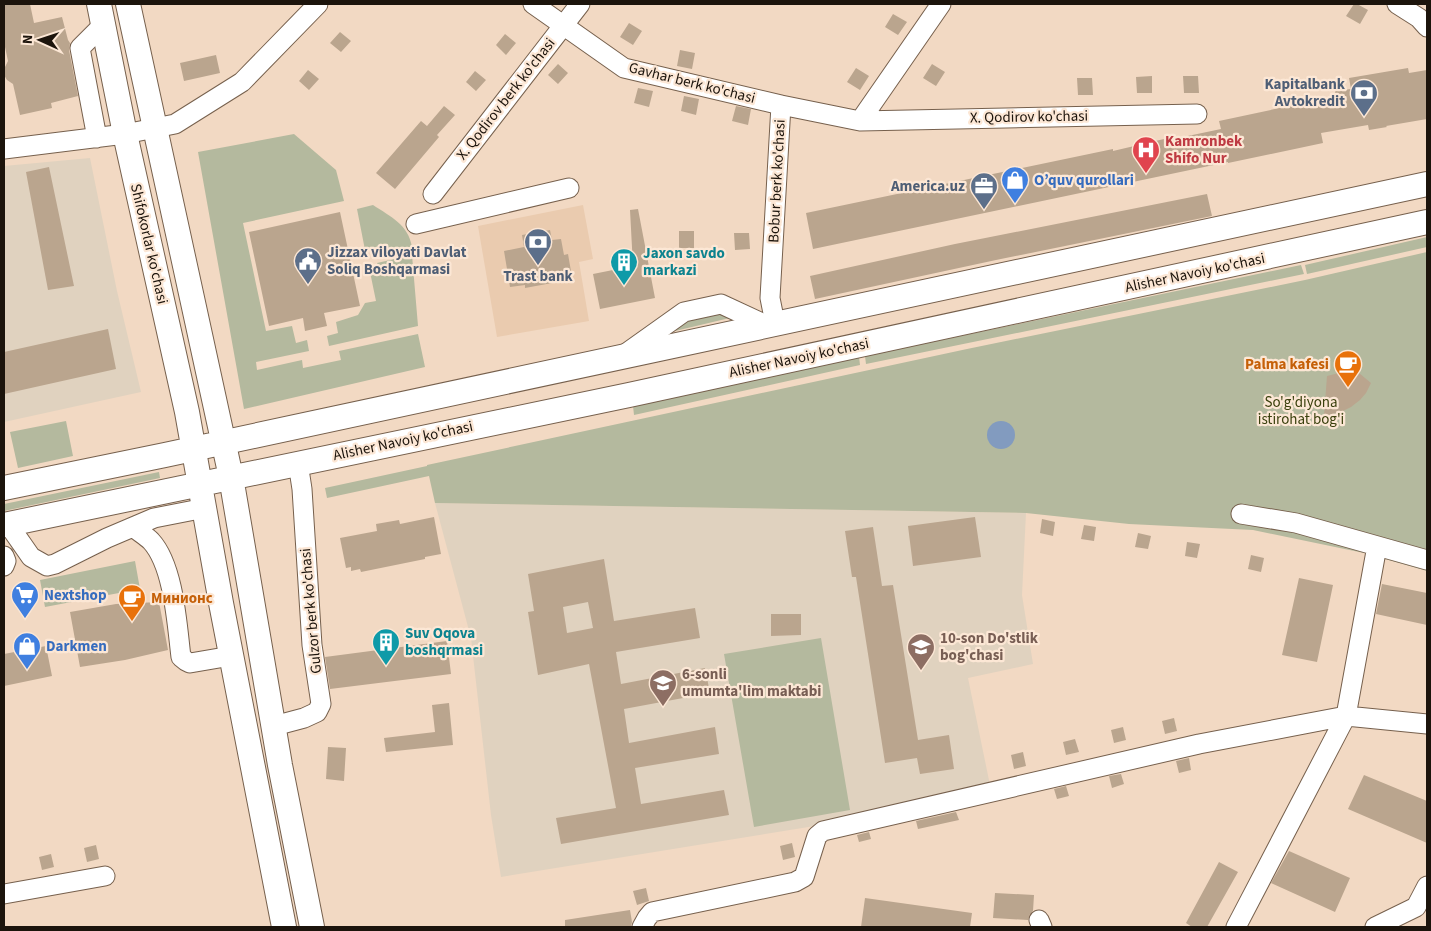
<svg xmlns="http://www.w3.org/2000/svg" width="1431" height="931" font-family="'Source Sans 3',sans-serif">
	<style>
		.built { fill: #eacbaf }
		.education { fill: #e0d2bf }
		.green { fill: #b4b99e }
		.water { fill: #829bbf }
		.building { fill: #baa58e; fill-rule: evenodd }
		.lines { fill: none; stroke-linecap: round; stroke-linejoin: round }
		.minor-casing { stroke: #76604d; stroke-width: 21 }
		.major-casing { stroke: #76604d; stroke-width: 26 }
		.minor { stroke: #fff; stroke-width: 19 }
		.major { stroke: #fff; stroke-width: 24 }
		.labels { text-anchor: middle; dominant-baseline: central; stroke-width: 4.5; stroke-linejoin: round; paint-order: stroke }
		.street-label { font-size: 15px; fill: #1c140c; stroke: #fce7d5 }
		.service-label { font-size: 15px; font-weight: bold; fill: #4e5e75; stroke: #fce7d5; text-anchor: end }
		.health-label { font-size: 15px; font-weight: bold; fill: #be3a42; stroke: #fce7d5; text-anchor: start }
		.shop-label { font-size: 15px; font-weight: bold; fill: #366cbe; stroke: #fce7d5; text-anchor: start }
		.culture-label { font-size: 15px; font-weight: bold; fill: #0d838f; stroke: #fce7d5; text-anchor: start }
		.food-label { font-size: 15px; font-weight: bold; fill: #c56008; stroke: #fce7d5; text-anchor: end }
		.park-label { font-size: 15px; fill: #3a400d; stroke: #fce7d5 }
		.education-label { font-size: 15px; font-weight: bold; fill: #785e54; stroke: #fce7d5; text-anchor: start }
	</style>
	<rect width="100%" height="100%" fill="#f2d9c3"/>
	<path class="built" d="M 583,205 L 593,259 L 579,262 L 589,321 L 497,337 L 478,226 Z"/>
	<path class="education" d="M 90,158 L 117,291 L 141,392 L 4,422 L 4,166 Z
		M 435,503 L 1026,513 L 1022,595 L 1033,664 L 968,678 L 991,790 L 858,819 L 501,877 L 491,815 L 471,638 Z"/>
	<path class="green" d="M 294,134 L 336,170 L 344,201 L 243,223 L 266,331 L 292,326 L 296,343 L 307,340 L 309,351 L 256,362 L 257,370 L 302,360 L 303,368 L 341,360 L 339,351 L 418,334 L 425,367 L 244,409 L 198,152 Z
		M 373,205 C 391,217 408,224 412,247 L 375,255 L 373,248 L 365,250 L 357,209 Z
		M 1427,237 L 1427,247 L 1307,274 L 1305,265 Z
		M 1427,252 L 1427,571 L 1364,553 L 1253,530 L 1129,524 L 1026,513 L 435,503 L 429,476 L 327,498 L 325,488 L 427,466 L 427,465 L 967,349 L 1305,280 Z
		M 412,255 L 418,326 L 329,346 L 327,336 L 338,333 L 336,322 L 358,315 L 365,303 L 376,301 L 370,272 L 378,269 L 377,263 Z
		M 1301,265 L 1304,274 L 866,364 L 865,356 Z
		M 719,313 L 734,317 L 675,331 L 686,320 Z
		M 859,357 L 860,365 L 634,415 L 633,406 Z
		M 66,421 L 73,456 L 18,468 L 10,432 Z
		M 159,472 L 160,478 L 4,511 L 4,504 Z
		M 135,561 L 140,589 L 45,607 L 40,580 Z
		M 821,638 L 850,810 L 754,827 L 724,654 Z"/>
	<path class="water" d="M987 435a14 14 0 1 1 28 0a14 14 0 1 1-28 0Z"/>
	<path class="building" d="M 4,4 L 30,4 L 34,23 L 62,17 L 68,40 L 70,43 L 69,50 L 78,96 L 51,103 L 52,108 L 20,115 L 13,84 L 7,80 L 4,75 L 5,67 L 8,61 L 5,47 L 4,46 Z
		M 1354,4 L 1357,4 L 1368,10 L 1360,24 L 1346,16 Z
		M 893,14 L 907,22 L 898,35 L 885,27 Z
		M 629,23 L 642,31 L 633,45 L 620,37 Z
		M 340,32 L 351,41 L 341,52 L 330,43 Z
		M 505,34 L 516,43 L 506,55 L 496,45 Z
		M 680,50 L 695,53 L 692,69 L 677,66 Z
		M 216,55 L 220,73 L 184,81 L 180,63 Z
		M 558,64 L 568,73 L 558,84 L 548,75 Z
		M 932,64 L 945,72 L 936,86 L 923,78 Z
		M 856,68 L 869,76 L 860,90 L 847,82 Z
		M 1408,68 L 1409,73 L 1427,70 L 1427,119 L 1386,126 L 1387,127 L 1369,130 L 1368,125 L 1321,133 L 1323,143 L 1228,163 L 1228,162 L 813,249 L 806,213 L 1113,149 L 1113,151 L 1164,139 L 1164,141 L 1221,129 L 1219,121 L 1336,96 L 1335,91 L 1351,89 L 1349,78 Z
		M 308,70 L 319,79 L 309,90 L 299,81 Z
		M 475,71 L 486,80 L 476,91 L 466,82 Z
		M 1152,76 L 1152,93 L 1137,93 L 1136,77 Z
		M 1183,76 L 1198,76 L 1199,93 L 1184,93 Z
		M 1077,78 L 1092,78 L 1093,95 L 1078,95 Z
		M 638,88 L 653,91 L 649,107 L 634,103 Z
		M 684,96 L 699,99 L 696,115 L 681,111 Z
		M 444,106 L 455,115 L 437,135 L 439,137 L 395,189 L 376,173 L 421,121 L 427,126 Z
		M 736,106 L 751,109 L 748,125 L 732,121 Z
		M 49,167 L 74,286 L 48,290 L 26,172 Z
		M 1207,194 L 1212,216 L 996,260 L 815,299 L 810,276 L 955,244 Z
		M 638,209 L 655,298 L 600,309 L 593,274 L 633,266 L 630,210 Z
		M 340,212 L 360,306 L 324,313 L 327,326 L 305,331 L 303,318 L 269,326 L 249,232 Z
		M 550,230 L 552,240 L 561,239 L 564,255 L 568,254 L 572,277 L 563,279 L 563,281 L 525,288 L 525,285 L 510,287 L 504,251 L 524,247 L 522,235 Z
		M 679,231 L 694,231 L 694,248 L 679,248 Z
		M 734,233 L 749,233 L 750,249 L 735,250 Z
		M 108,329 L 116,369 L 4,394 L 4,352 Z
		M 1348,362 L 1361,370 L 1359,373 L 1371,383 L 1366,393 L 1360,400 L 1351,407 L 1341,412 L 1324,416 L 1327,376 L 1339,373 Z
		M 434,517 L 441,554 L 425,557 L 425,559 L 361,572 L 360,569 L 351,571 L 351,567 L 346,568 L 340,538 L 377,531 L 376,524 L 399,520 L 400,524 Z
		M 975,517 L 981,557 L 913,566 L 908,526 Z
		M 1042,519 L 1055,522 L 1053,536 L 1040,533 Z
		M 1084,525 L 1096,527 L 1094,541 L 1081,539 Z
		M 873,527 L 882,586 L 893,585 L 918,740 L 949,735 L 954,769 L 920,774 L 917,758 L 885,763 L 856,577 L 852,577 L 845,531 Z
		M 1138,533 L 1151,536 L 1148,549 L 1135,547 Z
		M 1187,542 L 1200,544 L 1197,558 L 1185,556 Z
		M 1251,555 L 1264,558 L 1261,572 L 1248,569 Z
		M 604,559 L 614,621 L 695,608 L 700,638 L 616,652 L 621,684 L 705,668 L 710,693 L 624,709 L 629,743 L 715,727 L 719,754 L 635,768 L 641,804 L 724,790 L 729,815 L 561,844 L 556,818 L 616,808 L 589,664 L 538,675 L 528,612 L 534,611 L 528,574 ZM 588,602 L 593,628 L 567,633 L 563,607 Z
		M 1299,578 L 1333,585 L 1317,662 L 1282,655 Z
		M 1382,584 L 1427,593 L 1427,625 L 1376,614 Z
		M 159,602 L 168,650 L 125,660 L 80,667 L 70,612 L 116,604 Z
		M 771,614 L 801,614 L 801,635 L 771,636 Z
		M 447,641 L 451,674 L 330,689 L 325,657 Z
		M 46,646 L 52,676 L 4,686 L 4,654 Z
		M 449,703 L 453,745 L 386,752 L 384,738 L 435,732 L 432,705 Z
		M 1174,718 L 1177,731 L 1165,734 L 1162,721 Z
		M 1123,727 L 1126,740 L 1114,743 L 1111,730 Z
		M 1075,739 L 1079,752 L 1066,755 L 1063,742 Z
		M 328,747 L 346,748 L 344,781 L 326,779 Z
		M 1023,752 L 1026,766 L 1014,769 L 1011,755 Z
		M 1189,758 L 1191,770 L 1179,773 L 1176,761 Z
		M 1121,774 L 1124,784 L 1112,788 L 1109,776 Z
		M 1364,775 L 1427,801 L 1427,843 L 1348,809 Z
		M 1066,786 L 1069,796 L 1057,799 L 1054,789 Z
		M 956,812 L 959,820 L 918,829 L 916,821 Z
		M 869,832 L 871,839 L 859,842 L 857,835 Z
		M 792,843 L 795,857 L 783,860 L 780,846 Z
		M 96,845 L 99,859 L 87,862 L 84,848 Z
		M 1289,851 L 1350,878 L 1335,912 L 1271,883 Z
		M 51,854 L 54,867 L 42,870 L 39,857 Z
		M 1219,862 L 1238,872 L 1207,927 L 1192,927 L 1186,923 Z
		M 646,888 L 649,901 L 637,905 L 633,891 Z
		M 995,893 L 1034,895 L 1033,911 L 1030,914 L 1028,920 L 993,918 Z
		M 865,898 L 972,913 L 970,927 L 861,927 Z
		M 630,910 L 632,922 L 631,927 L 565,927 L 565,920 Z"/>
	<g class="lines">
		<g class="minor-casing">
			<path id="minor" d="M 533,4 L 624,68 L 781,105
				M 1397,4 L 1419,18 L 1427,27
				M 860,121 L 1197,114
				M 97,138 L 80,48 L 104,24
				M 4,149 L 125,134 L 175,124 L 242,82 L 318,4
				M 433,194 L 580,4
				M 416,224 L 569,188
				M 775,323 L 770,298 L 781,105 L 860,121 L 941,4
				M 625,354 L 684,312 L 721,304 L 766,325
				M 1241,514 L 1296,523 L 1427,560
				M 8,524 L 31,557 L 47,566 L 55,564 L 107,538 L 154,518 L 205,508
				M 133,527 C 139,532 146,536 151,541 C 174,566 177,625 181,657 L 186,661 L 190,663 L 231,656
				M 1377,546 L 1346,716 L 1427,724
				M 4,556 L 6,561 L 4,566
				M 274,726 L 304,718 L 317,712 L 321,704 L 312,645 L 302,489 L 298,463
				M 4,894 L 105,876
				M 1039,920 L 1042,927
				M 642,927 L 647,918 L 652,912 L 795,882 L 804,877 L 817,836 L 823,831 L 1199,744 L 1346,716
				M 1236,927 L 1346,716
				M 1375,927 L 1416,907 L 1427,886"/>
		</g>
		<g class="major-casing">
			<path id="major" d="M 99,4 L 125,134 L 187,412 L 221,603 L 284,927
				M 128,4 L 231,477 L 280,765 L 312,927
				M 4,488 L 165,455 L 1427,184
				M 4,525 L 629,395 L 1427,222"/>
		</g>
		<use href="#minor" class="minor"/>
		<use href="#major" class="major"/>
	</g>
	<defs>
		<g id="bank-pin" transform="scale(1.4375)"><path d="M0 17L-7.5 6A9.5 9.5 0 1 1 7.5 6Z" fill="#5c6f8a" stroke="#fce7d5"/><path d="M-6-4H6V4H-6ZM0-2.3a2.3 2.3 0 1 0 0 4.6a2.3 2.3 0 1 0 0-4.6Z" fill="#fff"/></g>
		<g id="hospital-pin" transform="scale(1.4375)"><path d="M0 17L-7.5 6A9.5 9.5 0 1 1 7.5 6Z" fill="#e0444e" stroke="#fce7d5"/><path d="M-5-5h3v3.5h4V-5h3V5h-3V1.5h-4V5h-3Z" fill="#fff"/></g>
		<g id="shop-pin" transform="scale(1.4375)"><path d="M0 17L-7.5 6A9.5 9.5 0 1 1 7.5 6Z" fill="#3f7fe0" stroke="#fce7d5"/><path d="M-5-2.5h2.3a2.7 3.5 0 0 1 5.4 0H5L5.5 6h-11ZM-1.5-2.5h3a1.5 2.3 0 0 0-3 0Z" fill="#fff"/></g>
		<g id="office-pin" transform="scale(1.4375)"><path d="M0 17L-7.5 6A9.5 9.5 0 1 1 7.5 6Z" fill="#5c6f8a" stroke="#fce7d5"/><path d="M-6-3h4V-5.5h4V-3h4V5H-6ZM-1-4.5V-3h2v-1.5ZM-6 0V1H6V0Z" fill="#fff"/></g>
		<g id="civic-pin" transform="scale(1.4375)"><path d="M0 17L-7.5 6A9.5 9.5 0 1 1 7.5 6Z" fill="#5c6f8a" stroke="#fce7d5"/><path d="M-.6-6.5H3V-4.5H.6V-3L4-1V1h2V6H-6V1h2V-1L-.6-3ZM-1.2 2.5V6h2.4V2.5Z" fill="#fff"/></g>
		<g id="building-pin" transform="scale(1.4375)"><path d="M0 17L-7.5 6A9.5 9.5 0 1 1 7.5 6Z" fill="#0f9aa8" stroke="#fce7d5"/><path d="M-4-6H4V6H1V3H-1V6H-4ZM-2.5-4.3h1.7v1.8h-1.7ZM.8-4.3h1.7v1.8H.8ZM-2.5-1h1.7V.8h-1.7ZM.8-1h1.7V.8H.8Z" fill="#fff"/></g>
		<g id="cafe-pin" transform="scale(1.4375)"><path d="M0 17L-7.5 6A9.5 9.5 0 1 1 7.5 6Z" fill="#e8710a" stroke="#fce7d5"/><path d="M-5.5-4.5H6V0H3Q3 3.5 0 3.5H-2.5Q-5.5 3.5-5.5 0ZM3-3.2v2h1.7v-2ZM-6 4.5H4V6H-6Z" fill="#fff"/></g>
		<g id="supermarket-pin" transform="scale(1.4375)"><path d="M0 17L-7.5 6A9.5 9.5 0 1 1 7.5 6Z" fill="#3f7fe0" stroke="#fce7d5"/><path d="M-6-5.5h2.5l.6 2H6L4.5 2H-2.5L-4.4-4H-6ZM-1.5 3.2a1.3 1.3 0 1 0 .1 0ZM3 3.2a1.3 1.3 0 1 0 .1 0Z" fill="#fff"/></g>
		<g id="school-pin" transform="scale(1.4375)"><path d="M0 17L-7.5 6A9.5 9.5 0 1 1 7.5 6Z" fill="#8d6e63" stroke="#fce7d5"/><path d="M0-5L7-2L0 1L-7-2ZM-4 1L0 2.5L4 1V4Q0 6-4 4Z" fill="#fff"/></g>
	</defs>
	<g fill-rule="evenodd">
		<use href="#bank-pin" x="1364" y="93"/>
		<use href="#hospital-pin" x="1146" y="150"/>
		<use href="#shop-pin" x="1015" y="180"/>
		<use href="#office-pin" x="984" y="186"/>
		<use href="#bank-pin" x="538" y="242"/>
		<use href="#civic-pin" x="308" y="261"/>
		<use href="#building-pin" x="624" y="262"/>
		<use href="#cafe-pin" x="1348" y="364"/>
		<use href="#supermarket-pin" x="25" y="595"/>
		<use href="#cafe-pin" x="132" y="598"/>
		<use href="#building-pin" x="386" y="642"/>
		<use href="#shop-pin" x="27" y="646"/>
		<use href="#school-pin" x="921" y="647"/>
		<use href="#school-pin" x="663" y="683"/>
	</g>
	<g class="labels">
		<g class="street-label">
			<text transform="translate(692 83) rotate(14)">Gavhar berk ko'chasi</text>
			<text transform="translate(506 99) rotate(-52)">X. Qodirov berk ko'chasi</text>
			<text transform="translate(1029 117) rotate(-1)">X. Qodirov ko'chasi</text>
			<text transform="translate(777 181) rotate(-87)">Bobur berk ko'chasi</text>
			<text transform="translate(149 244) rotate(77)">Shifokorlar ko'chasi</text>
			<text transform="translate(1195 273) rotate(-12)">Alisher Navoiy ko'chasi</text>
			<text transform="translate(799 358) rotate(-12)">Alisher Navoiy ko'chasi</text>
			<text transform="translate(403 441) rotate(-12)">Alisher Navoiy ko'chasi</text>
			<text transform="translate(311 611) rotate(-95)">Gulzor berk ko'chasi</text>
		</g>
		<g class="service-label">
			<text x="1345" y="84">Kapitalbank<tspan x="1345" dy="17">Avtokredit</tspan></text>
			<text x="965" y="186">America.uz</text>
			<text x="327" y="252" text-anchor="start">Jizzax viloyati Davlat<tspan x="327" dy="17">Soliq Boshqarmasi</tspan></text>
			<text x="538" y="276" text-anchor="middle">Trast bank</text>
		</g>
		<g class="health-label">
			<text x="1165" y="141">Kamronbek<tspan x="1165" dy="17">Shifo Nur</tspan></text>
		</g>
		<g class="shop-label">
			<text x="1034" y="180">O’quv qurollari</text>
			<text x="44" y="595">Nextshop</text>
			<text x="46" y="646">Darkmen</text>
		</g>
		<g class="culture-label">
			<text x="643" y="253">Jaxon savdo<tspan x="643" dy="17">markazi</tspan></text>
			<text x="405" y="633">Suv Oqova<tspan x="405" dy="17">boshqrmasi</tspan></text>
		</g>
		<g class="food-label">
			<text x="1329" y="364">Palma kafesi</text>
			<text x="151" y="598" text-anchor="start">Минионс</text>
		</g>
		<g class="park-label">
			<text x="1301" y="402">So'g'diyona<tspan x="1301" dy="17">istirohat bog'i</tspan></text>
		</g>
		<g class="education-label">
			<text x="940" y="638">10-son Do'stlik<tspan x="940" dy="17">bog'chasi</tspan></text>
			<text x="682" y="674">6-sonli<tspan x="682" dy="17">umumta'lim maktabi</tspan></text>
		</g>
	</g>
	<rect width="1431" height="931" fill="none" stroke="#1c140c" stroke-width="10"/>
	<g transform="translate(40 40) rotate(273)" stroke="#fce7d5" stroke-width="4" paint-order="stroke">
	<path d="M0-4L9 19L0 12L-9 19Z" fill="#1c140c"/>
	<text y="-8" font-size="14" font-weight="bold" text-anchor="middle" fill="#1c140c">N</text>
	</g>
</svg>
